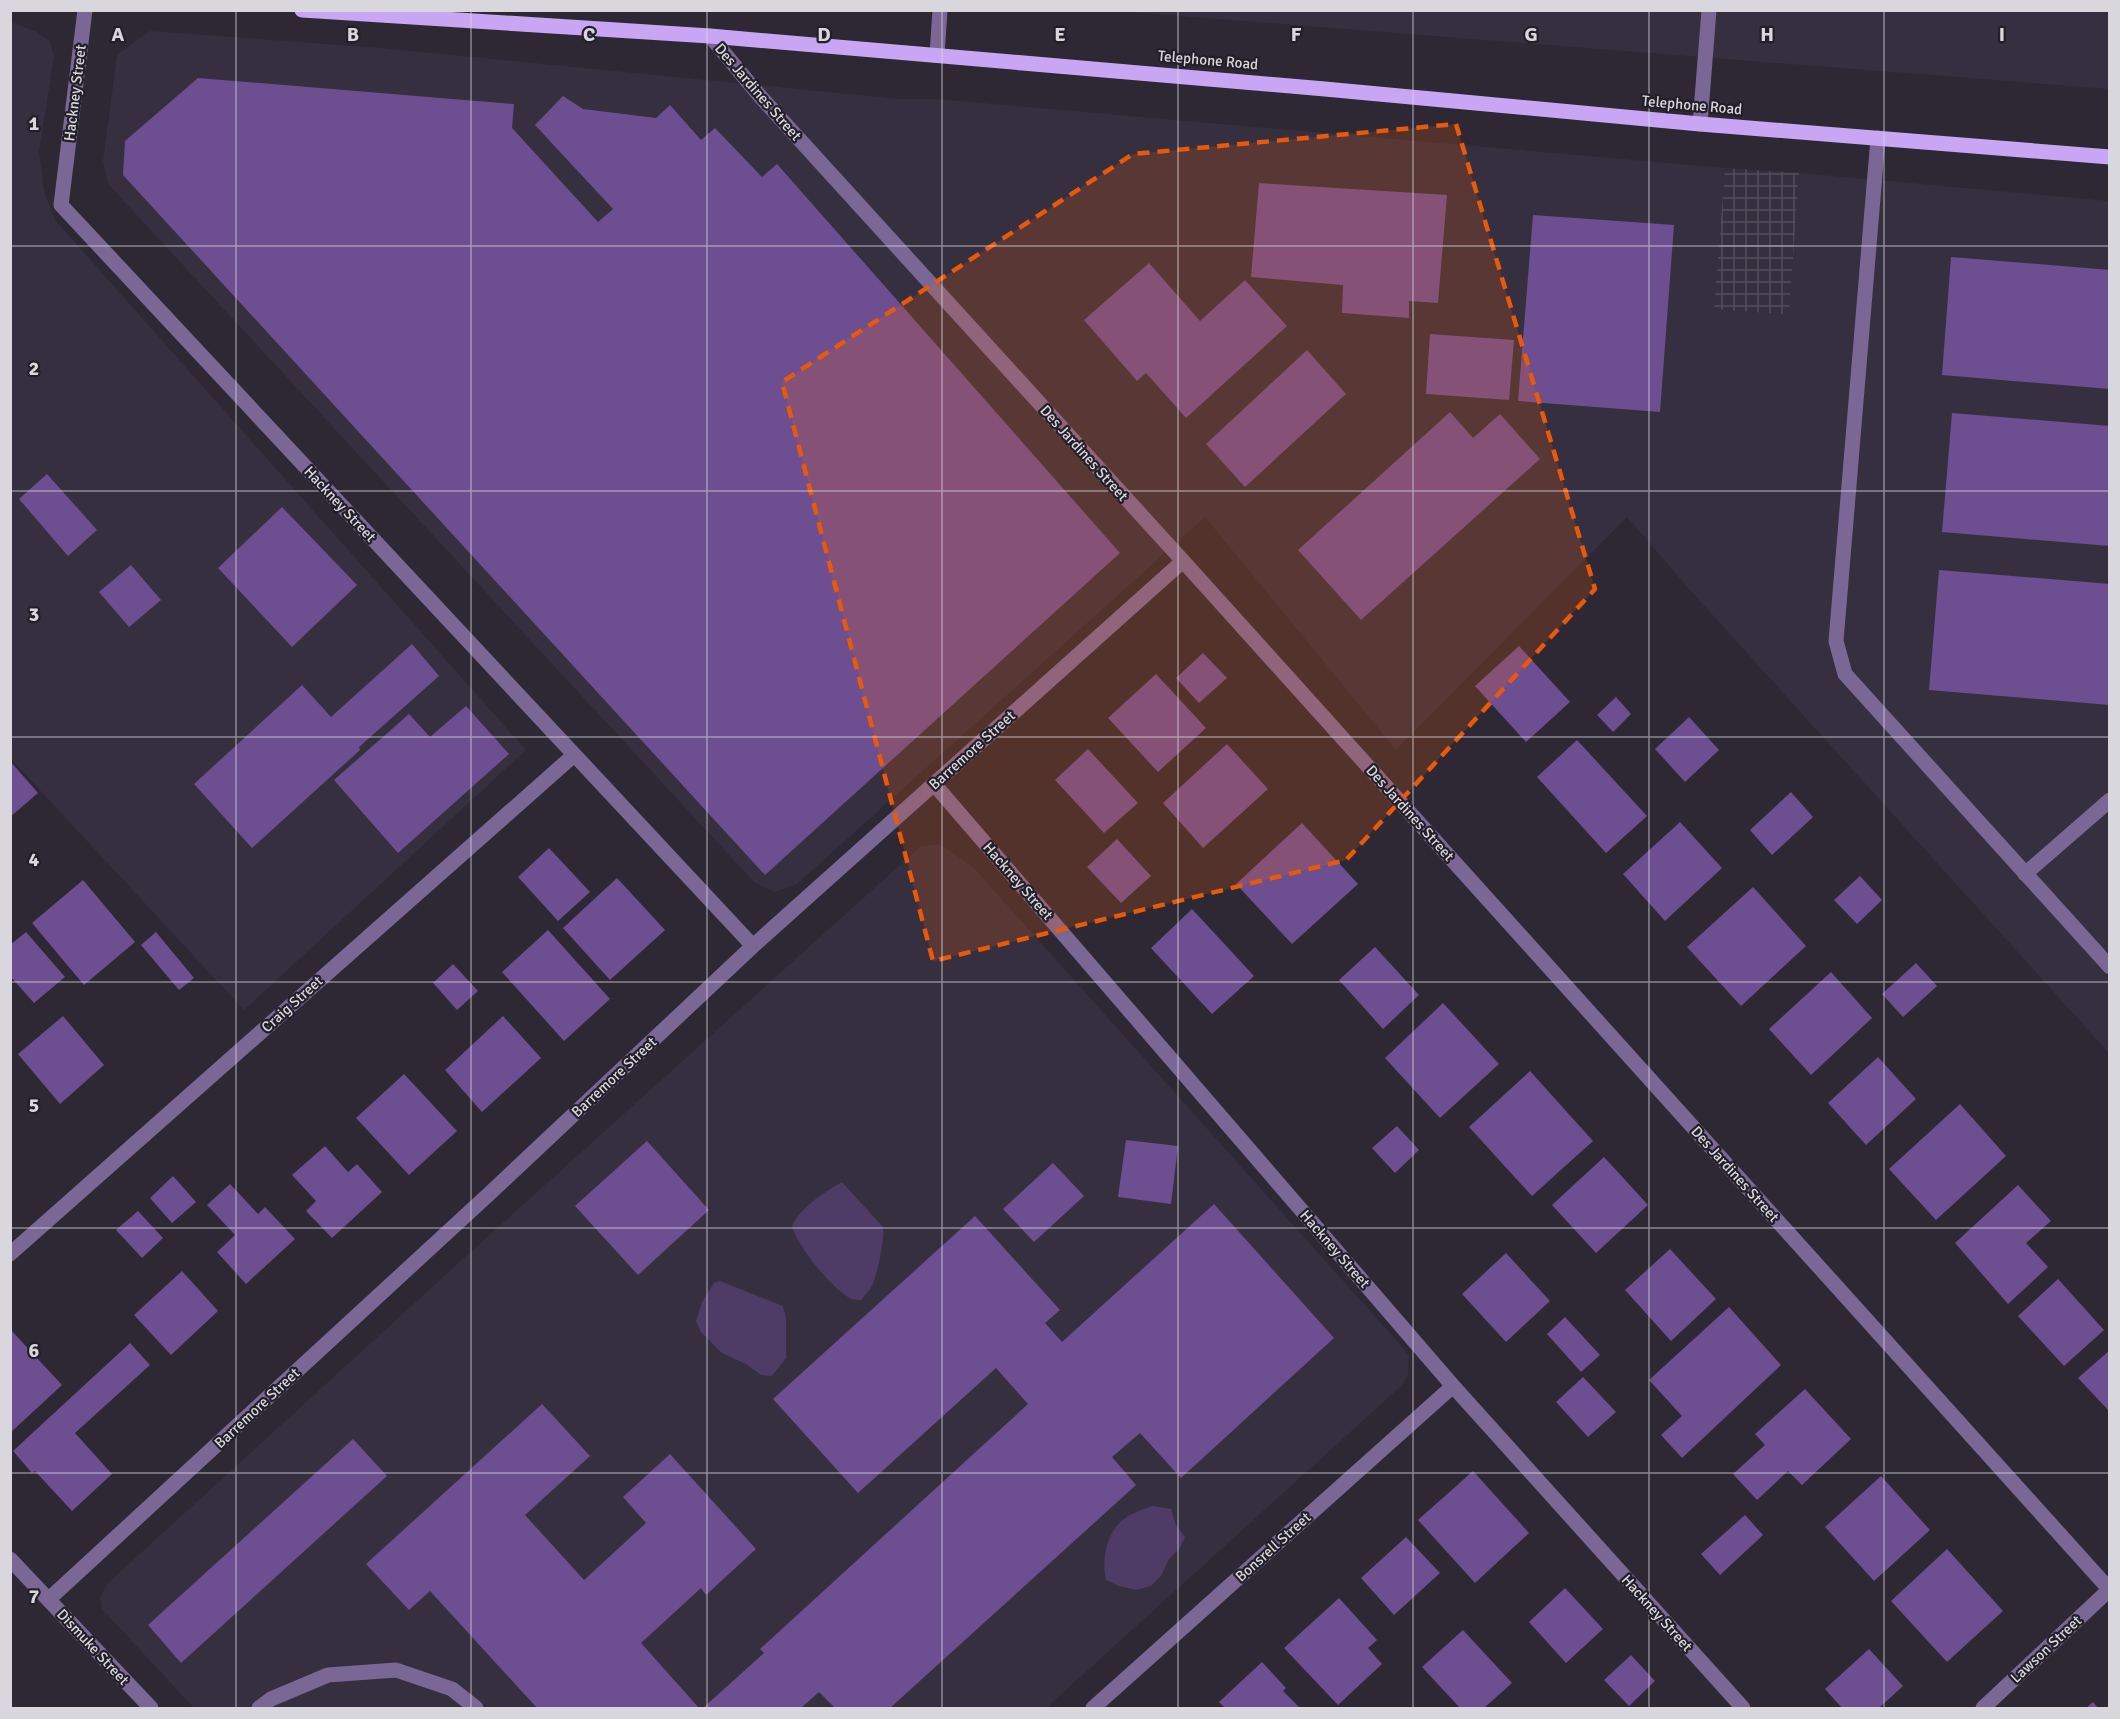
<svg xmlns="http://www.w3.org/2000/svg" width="2120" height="1719" font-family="Signika,sans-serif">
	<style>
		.built { fill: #362f40 }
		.industrial { fill: url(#industrial-grid) }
		.green { fill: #4e3b66 }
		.building { fill: #6d4f91 }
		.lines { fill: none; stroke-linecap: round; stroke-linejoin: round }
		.minor { stroke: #7b6796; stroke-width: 15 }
		.major { stroke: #c8a6f4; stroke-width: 15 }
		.marked { fill: #e8590c; fill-opacity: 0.2; stroke: #e8590c; stroke-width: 4.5; stroke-dasharray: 12 8; stroke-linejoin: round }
		.grid { fill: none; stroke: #d9d6de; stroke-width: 1.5; stroke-opacity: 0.55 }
		.labels { text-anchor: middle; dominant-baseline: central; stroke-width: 4.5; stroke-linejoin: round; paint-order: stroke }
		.street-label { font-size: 15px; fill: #d9d6de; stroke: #231f29 }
		.grid-label { font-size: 20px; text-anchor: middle; font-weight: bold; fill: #d9d6de; stroke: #231f29; stroke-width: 4.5; stroke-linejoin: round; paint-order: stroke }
	</style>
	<defs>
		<pattern id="industrial-grid" width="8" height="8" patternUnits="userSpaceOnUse" patternTransform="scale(1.5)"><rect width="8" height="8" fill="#362f40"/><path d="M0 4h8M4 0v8" fill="none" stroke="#524c5b"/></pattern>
	</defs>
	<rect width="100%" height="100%" fill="#2d2833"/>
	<path class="built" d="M 1116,11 L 2109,11 L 2109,89 Z
		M 11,22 L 37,32 L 50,41 L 54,56 L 39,152 L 44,191 L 55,220 L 526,750 L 244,1010 L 11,759 Z
		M 150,31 L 381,48 L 899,99 L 936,99 L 1725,168 L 1715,309 L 1789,315 L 1799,173 L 2109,201 L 2109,1053 L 1690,590 L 1627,517 L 1396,750 L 1205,517 L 797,884 L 775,892 L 755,883 L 108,184 L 103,161 L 117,55 Z
		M 940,844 L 973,867 L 1397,1341 L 1409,1356 L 1408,1375 L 1400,1387 L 1046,1708 L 194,1708 L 102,1609 L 100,1597 L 108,1583 L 464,1258 L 921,846 Z"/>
	<path class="industrial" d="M 1725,168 L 1799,173 L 1789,315 L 1714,309 Z"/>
	<path class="green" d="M 842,1182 L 883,1227 C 885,1238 877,1277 871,1288 C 868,1292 864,1296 861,1300 C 858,1300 855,1300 852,1299 C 834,1292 796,1244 792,1226 C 803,1205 822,1194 842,1182 Z
		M 720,1281 L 783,1306 L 786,1318 L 786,1358 L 772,1376 L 761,1375 L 746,1364 L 722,1353 L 701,1332 L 696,1321 L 702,1302 L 714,1283 Z
		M 1153,1506 L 1171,1509 L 1176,1525 L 1185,1537 L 1180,1548 L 1169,1559 L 1161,1576 L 1151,1586 L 1136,1590 L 1119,1586 L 1106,1580 C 1102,1563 1105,1543 1115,1528 C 1123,1516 1140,1510 1153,1506 Z"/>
	<path class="building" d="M 198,78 L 514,104 L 512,128 L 598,222 L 613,209 L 535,125 L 563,96 L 583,109 L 656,118 L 670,105 L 701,140 L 715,128 L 762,177 L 777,164 L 1120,553 L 765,875 L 123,175 L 125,141 Z
		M 1259,183 L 1447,195 L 1438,303 L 1409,301 L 1409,318 L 1342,313 L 1343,285 L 1251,277 Z
		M 1533,215 L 1674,225 L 1660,412 L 1518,401 Z
		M 1951,257 L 2110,270 L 2110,389 L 1942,375 Z
		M 1149,263 L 1200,321 L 1245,280 L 1287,326 L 1186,418 L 1146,373 L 1137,381 L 1084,320 Z
		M 1430,334 L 1514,340 L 1509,400 L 1426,394 Z
		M 1307,350 L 1346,394 L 1245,487 L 1206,444 Z
		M 1450,412 L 1473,438 L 1500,414 L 1540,459 L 1361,620 L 1298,550 Z
		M 1952,413 L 2110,426 L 2110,546 L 1942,532 Z
		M 47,474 L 97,530 L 68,556 L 19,499 Z
		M 282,507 L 357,585 L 292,647 L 218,568 Z
		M 131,565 L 161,600 L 129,627 L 99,592 Z
		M 1939,570 L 2110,584 L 2110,705 L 1929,690 Z
		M 412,644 L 439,676 L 359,747 L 360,750 L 252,848 L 194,784 L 302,685 L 331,717 Z
		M 1519,646 L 1570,702 L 1526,742 L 1475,686 Z
		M 1203,653 L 1227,678 L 1199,703 L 1176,678 Z
		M 1156,674 L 1206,728 L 1158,772 L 1108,718 Z
		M 1616,697 L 1631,714 L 1613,732 L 1597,715 Z
		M 466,706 L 509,754 L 398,853 L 334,780 L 409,714 L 430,737 Z
		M 1689,717 L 1719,750 L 1685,782 L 1655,749 Z
		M 1577,740 L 1647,816 L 1606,853 L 1537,777 Z
		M 1227,744 L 1268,789 L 1203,848 L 1163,803 Z
		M 1088,749 L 1138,803 L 1104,833 L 1055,780 Z
		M 10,761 L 38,793 L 10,817 Z
		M 1791,792 L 1813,817 L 1772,855 L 1750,830 Z
		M 1680,822 L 1722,868 L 1665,921 L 1623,874 Z
		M 1302,823 L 1358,884 L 1292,944 L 1236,884 Z
		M 1117,839 L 1151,876 L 1121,903 L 1087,867 Z
		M 549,848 L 590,892 L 558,921 L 518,877 Z
		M 1860,876 L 1882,900 L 1857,924 L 1834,900 Z
		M 617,878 L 665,930 L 610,980 L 563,928 Z
		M 83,880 L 135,942 L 84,985 L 32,923 Z
		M 1753,887 L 1806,946 L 1741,1006 L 1687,947 Z
		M 1192,909 L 1254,976 L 1212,1014 L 1151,948 Z
		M 548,930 L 610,999 L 564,1041 L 502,972 Z
		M 26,932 L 65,977 L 34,1003 L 10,976 L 10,945 Z
		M 156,932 L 194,978 L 179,990 L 141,945 Z
		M 1375,947 L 1419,995 L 1383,1029 L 1339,980 Z
		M 1916,963 L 1937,986 L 1903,1017 L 1882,994 Z
		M 453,964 L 478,991 L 457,1010 L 433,983 Z
		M 1831,972 L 1872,1018 L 1811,1075 L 1769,1029 Z
		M 1443,1003 L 1499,1064 L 1440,1118 L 1385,1058 Z
		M 63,1016 L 104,1065 L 60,1104 L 18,1054 Z
		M 503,1016 L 541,1058 L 482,1112 L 445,1070 Z
		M 1878,1057 L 1916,1099 L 1866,1145 L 1828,1103 Z
		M 1530,1071 L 1593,1141 L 1532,1196 L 1469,1127 Z
		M 404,1074 L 457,1131 L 409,1175 L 356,1118 Z
		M 1960,1104 L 2006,1156 L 1936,1220 L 1889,1169 Z
		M 1397,1126 L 1419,1150 L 1395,1173 L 1372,1148 Z
		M 1126,1140 L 1178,1146 L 1171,1204 L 1118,1197 Z
		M 647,1141 L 709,1210 L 638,1275 L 575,1206 Z
		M 325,1146 L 348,1172 L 357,1164 L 382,1192 L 332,1238 L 306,1211 L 316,1201 L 292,1175 Z
		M 1604,1157 L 1648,1205 L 1596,1253 L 1552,1205 Z
		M 1053,1163 L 1084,1196 L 1034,1242 L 1003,1209 Z
		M 173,1176 L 196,1202 L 172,1223 L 150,1198 Z
		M 230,1184 L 258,1214 L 265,1207 L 295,1239 L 246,1284 L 217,1252 L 235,1235 L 207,1205 Z
		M 2018,1185 L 2051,1221 L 2026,1243 L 2048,1267 L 2008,1304 L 1955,1243 Z
		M 1214,1204 L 1334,1338 L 1181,1478 L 1140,1433 L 1112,1457 L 1136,1485 L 890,1708 L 835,1708 L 819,1692 L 801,1708 L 703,1708 L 764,1653 L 760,1649 L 1028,1404 L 996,1368 L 858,1493 L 773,1399 L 975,1216 L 1060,1310 L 1045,1323 L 1062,1342 Z
		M 138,1211 L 163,1238 L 142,1258 L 116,1230 Z
		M 1670,1249 L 1716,1299 L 1671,1341 L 1625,1290 Z
		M 1506,1253 L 1550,1301 L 1506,1342 L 1462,1294 Z
		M 182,1271 L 218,1311 L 171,1355 L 134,1315 Z
		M 2058,1279 L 2104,1330 L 2064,1366 L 2018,1316 Z
		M 1729,1307 L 1781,1365 L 1682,1458 L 1661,1435 L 1682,1416 L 1649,1380 Z
		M 1565,1317 L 1600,1355 L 1581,1372 L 1547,1334 Z
		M 10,1329 L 62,1385 L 10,1433 Z
		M 130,1343 L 150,1365 L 75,1433 L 112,1474 L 72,1511 L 35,1471 L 32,1473 L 13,1451 Z
		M 2110,1350 L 2110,1412 L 2078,1378 Z
		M 1583,1377 L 1616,1412 L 1588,1437 L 1556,1402 Z
		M 1805,1389 L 1851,1439 L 1802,1485 L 1788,1471 L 1757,1500 L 1733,1474 L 1765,1445 L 1755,1434 Z
		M 542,1404 L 590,1456 L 525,1515 L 584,1580 L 646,1523 L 623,1497 L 670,1454 L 756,1549 L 706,1595 L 701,1588 L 641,1643 L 699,1708 L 537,1708 L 430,1591 L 409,1610 L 366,1564 Z
		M 353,1439 L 387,1476 L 181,1663 L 148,1625 Z
		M 1473,1471 L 1529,1533 L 1475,1583 L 1418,1520 Z
		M 1881,1476 L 1930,1530 L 1874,1581 L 1825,1527 Z
		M 1745,1515 L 1763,1535 L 1720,1575 L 1701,1554 Z
		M 1406,1537 L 1440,1573 L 1394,1615 L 1361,1578 Z
		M 1947,1549 L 2003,1611 L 1947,1662 L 1891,1601 Z
		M 1565,1588 L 1603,1629 L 1566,1663 L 1529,1622 Z
		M 1339,1598 L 1377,1640 L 1368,1648 L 1382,1664 L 1338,1705 L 1284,1648 Z
		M 1463,1630 L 1512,1683 L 1484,1708 L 1460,1708 L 1422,1667 Z
		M 1869,1649 L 1903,1686 L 1879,1708 L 1842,1708 L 1825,1689 Z
		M 1631,1655 L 1655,1681 L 1629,1706 L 1604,1680 Z
		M 1262,1662 L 1286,1688 L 1283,1691 L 1300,1708 L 1225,1708 L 1219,1702 Z
		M 2093,1702 L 2098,1708 L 2086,1708 Z"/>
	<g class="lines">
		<path class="minor" d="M 85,10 L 61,205 L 753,946
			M 710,36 L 759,95 L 1183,561 L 2110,1590
			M 937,55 L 940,10
			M 1700,124 L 1709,10
			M 1878,138 L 1836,641 L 1845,674 L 2110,967
			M 934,784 L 1453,1386 L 1743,1708
			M 2025,874 L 2110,800
			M 10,1254 L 574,755
			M 10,1559 L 151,1708
			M 49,1599 L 489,1194 L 753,946 L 1183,561
			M 259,1708 L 271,1699 L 328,1675 L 396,1670 L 452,1689 L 476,1708
			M 1093,1708 L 1453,1386
			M 1983,1708 L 2109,1590"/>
		<path class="major" d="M 302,10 L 710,36 L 1325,89 L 1700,124 L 2110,157"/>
	</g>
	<path class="marked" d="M 1456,124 L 1595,589 L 1346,860 L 933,961 L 782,382 L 1133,154 Z"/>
	<path class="grid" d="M 236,10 L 236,1708M 471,10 L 471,1708M 707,10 L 707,1708M 942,10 L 942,1708M 1178,10 L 1178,1708M 1413,10 L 1413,1708M 1649,10 L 1649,1708M 1884,10 L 1884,1708M 10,246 L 2110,246M 10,491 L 2110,491M 10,737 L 2110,737M 10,982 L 2110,982M 10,1228 L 2110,1228M 10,1473 L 2110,1473"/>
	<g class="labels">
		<g class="street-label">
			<text transform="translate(1208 60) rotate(5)">Telephone Road</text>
			<text transform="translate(758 92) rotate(49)">Des Jardines Street</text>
			<text transform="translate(75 93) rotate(-83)">Hackney Street</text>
			<text transform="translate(1692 105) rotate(5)">Telephone Road</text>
			<text transform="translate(1084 453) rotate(48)">Des Jardines Street</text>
			<text transform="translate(340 504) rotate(47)">Hackney Street</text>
			<text transform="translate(972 750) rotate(-42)">Barremore Street</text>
			<text transform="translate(1410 813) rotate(48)">Des Jardines Street</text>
			<text transform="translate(1018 881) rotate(49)">Hackney Street</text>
			<text transform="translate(292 1004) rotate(-42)">Craig Street</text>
			<text transform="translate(614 1077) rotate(-43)">Barremore Street</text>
			<text transform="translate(1735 1174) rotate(48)">Des Jardines Street</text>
			<text transform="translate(1335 1249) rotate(49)">Hackney Street</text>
			<text transform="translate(257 1408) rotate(-43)">Barremore Street</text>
			<text transform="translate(1273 1547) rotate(-42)">Bonsrell Street</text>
			<text transform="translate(1657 1613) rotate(48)">Hackney Street</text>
			<text transform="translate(93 1647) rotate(47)">Dismuke Street</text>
			<text transform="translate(2046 1649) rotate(-43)">Lawson Street</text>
		</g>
	</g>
	<g class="grid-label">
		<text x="118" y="41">A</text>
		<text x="353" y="41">B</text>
		<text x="589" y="41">C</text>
		<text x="824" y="41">D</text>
		<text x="1060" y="41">E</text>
		<text x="1296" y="41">F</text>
		<text x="1531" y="41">G</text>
		<text x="1767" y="41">H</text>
		<text x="2002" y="41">I</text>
		<text x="34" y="130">1</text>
		<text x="34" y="375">2</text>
		<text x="34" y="621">3</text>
		<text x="34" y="866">4</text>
		<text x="34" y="1112">5</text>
		<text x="34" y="1357">6</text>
		<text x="34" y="1603">7</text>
	</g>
	<rect width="2120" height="1719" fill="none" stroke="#d9d6de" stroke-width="24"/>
</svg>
